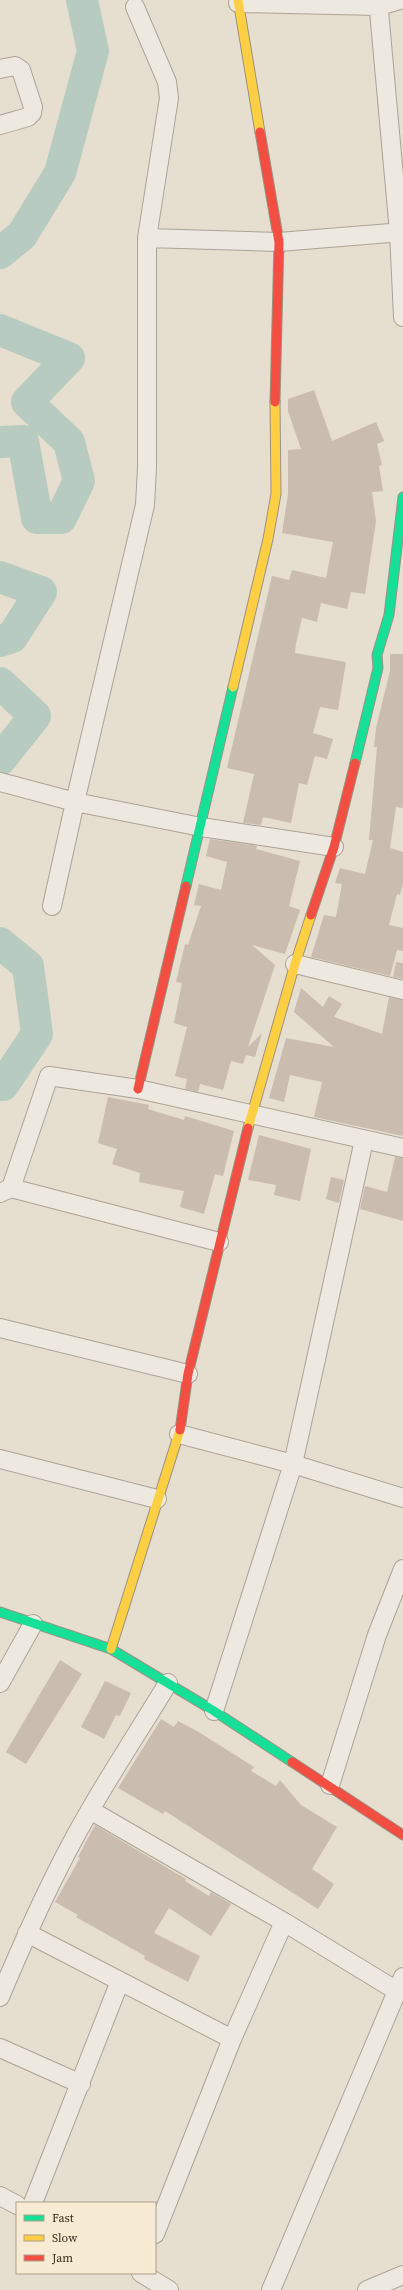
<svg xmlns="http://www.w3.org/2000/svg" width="403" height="2290" font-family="'Source Serif 4',serif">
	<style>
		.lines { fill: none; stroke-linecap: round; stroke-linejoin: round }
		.river { stroke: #b8cbc0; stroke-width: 32 }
		.building { fill: #cabcae }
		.street-casing { stroke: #aba397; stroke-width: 20 }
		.fast-casing { stroke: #9b9386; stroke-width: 11 }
		.slow-casing { stroke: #9b9386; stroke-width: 11 }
		.jam-casing { stroke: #9b9386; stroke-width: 11 }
		.street { stroke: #eee9e0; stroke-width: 18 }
		.fast { stroke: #16e098; stroke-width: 9 }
		.slow { stroke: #ffcf43; stroke-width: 9 }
		.jam { stroke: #f24e42; stroke-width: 9 }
	</style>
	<rect width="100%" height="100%" fill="#e6dece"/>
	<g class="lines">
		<path class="river" d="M 0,253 L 22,235 L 60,173 L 93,51 L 82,0
			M 0,330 L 69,358 L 27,402 L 69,442 L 79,481 L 61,518 L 37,518 L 23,441 L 0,442
			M 0,577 L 41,592 L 12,637 L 0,641
			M 0,683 L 35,716 L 0,760
			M 0,943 L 28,966 L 37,1034 L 3,1085 L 0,1085"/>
	</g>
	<path class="building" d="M 314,390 L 332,441 L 376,422 L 384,441 L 377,444 L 382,465 L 379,466 L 383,491 L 372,492 L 376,521 L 365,594 L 351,592 L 347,609 L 321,603 L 317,622 L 302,618 L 296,644 L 295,653 L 346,662 L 338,710 L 320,707 L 313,733 L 333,739 L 327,759 L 315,756 L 307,785 L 299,783 L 291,823 L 263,817 L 261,825 L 243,823 L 254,774 L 227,768 L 272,576 L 289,580 L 292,570 L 326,578 L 333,542 L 282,533 L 288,494 L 288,450 L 301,449 L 288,411 L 288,399 Z
		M 390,654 L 403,654 L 403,808 L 396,807 L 390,848 L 403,852 L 403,883 L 400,895 L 397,894 L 389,925 L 403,928 L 403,951 L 397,950 L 390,976 L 311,957 L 324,915 L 336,917 L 342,884 L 335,883 L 340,868 L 365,874 L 373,840 L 369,840 L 377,747 L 374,747 L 376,728 L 390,671 Z
		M 210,839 L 257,846 L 256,849 L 300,861 L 289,906 L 300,910 L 285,954 L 252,945 L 275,965 L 248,1047 L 262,1033 L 255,1057 L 246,1055 L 243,1064 L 231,1061 L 223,1090 L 200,1084 L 198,1092 L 185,1089 L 187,1079 L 175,1076 L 187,1027 L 174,1023 L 182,983 L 176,982 L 185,944 L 188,945 L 201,906 L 194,905 L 199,884 L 221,890 L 227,862 L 206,856 Z
		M 396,962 L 403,963 L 403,979 L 393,977 Z
		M 301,988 L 323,1007 L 329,996 L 342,1004 L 334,1017 L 382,1034 L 389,997 L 403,1000 L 403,1136 L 314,1117 L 322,1082 L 290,1075 L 284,1102 L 269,1098 L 286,1038 L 334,1047 L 294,1012 Z
		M 108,1097 L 149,1105 L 148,1109 L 184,1120 L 185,1116 L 234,1131 L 223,1176 L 215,1174 L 204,1214 L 180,1207 L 184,1191 L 139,1182 L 140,1173 L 112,1164 L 117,1149 L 98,1143 Z
		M 259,1135 L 311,1149 L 300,1201 L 274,1195 L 276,1185 L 248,1180 Z
		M 395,1157 L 403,1158 L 403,1221 L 360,1209 L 365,1186 L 387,1192 Z
		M 331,1177 L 344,1180 L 339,1203 L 326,1199 Z
		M 60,1660 L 82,1674 L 26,1764 L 6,1752 Z
		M 105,1681 L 131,1693 L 120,1716 L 116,1715 L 104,1739 L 81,1727 Z
		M 161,1719 L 174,1727 L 178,1721 L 197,1731 L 254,1767 L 251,1771 L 276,1786 L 280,1780 L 301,1805 L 337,1827 L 312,1869 L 334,1884 L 318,1909 L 165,1811 L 163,1814 L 118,1788 Z
		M 95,1825 L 186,1879 L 185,1881 L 209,1896 L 211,1892 L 231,1904 L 211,1936 L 169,1908 L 154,1933 L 200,1956 L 188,1982 L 144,1959 L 145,1956 L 76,1917 L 78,1915 L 55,1902 L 80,1858 L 78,1857 Z"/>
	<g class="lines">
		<g class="street-casing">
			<path id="street" d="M 378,0 L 399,232 L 403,317
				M 238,3 L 380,6 L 400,0
				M 135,7 L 167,82 L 169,98 L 147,238 L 147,467 L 145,505 L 75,802 L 201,827 L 334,847
				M 0,69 L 15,66 L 21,70 L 33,107 L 32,113 L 28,117 L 0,125
				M 147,238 L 279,242 L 403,232
				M 0,782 L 75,802 L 52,906
				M 295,964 L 403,990
				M 11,1188 L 49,1076 L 138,1089 L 403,1148
				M 0,1193 L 11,1188 L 219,1242
				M 0,1328 L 188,1374
				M 179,1434 L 293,1464 L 403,1498
				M 0,1459 L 157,1499
				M 0,1683 L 33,1624
				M 214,1711 L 293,1464 L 364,1140
				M 330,1785 L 377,1635 L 403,1569
				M 90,1810 L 284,1922 L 397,1991
				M 27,1933 L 232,2039
				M 0,1997 C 27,1933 55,1870 90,1810 C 115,1767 142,1726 168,1683
				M 0,2048 L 81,2084
				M 0,2196 L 17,2205
				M 33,2203 L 120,1981
				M 155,2234 L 232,2039 L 284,1922
				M 141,2273 L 169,2290
				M 271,2290 L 403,1977
				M 367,2290 L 403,2275"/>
		</g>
		<g class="fast-casing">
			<path id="fast" d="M 355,763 L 378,668 L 377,655 L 389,615 L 403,497
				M 186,886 L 233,687
				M 0,1612 L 111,1649 L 214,1711 L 292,1762"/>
		</g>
		<g class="slow-casing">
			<path id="slow" d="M 238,0 L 260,132
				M 233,687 L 268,539 L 276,494 L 275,402
				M 248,1128 L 295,964 L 311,915
				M 111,1649 L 180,1430"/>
		</g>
		<g class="jam-casing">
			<path id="jam" d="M 260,132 L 279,242 L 275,402
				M 311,915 L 334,847 L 355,763
				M 138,1089 L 186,886
				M 180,1430 L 188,1374 L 248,1128
				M 292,1762 L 403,1835"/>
		</g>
		<use href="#street" class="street"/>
		<use href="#fast" class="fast"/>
		<use href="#slow" class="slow"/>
		<use href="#jam" class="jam"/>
	</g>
	<rect x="16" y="2202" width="140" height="72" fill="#f7ecd3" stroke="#ac9f8b"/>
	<rect x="24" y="2215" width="20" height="6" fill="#16e098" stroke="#ac9f8b"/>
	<text x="52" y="2222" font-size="12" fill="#3b2b1e">Fast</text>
	<rect x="24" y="2235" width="20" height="6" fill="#ffcf43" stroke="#ac9f8b"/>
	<text x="52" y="2242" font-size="12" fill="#3b2b1e">Slow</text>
	<rect x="24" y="2255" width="20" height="6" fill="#f24e42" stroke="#ac9f8b"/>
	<text x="52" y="2262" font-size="12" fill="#3b2b1e">Jam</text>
</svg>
